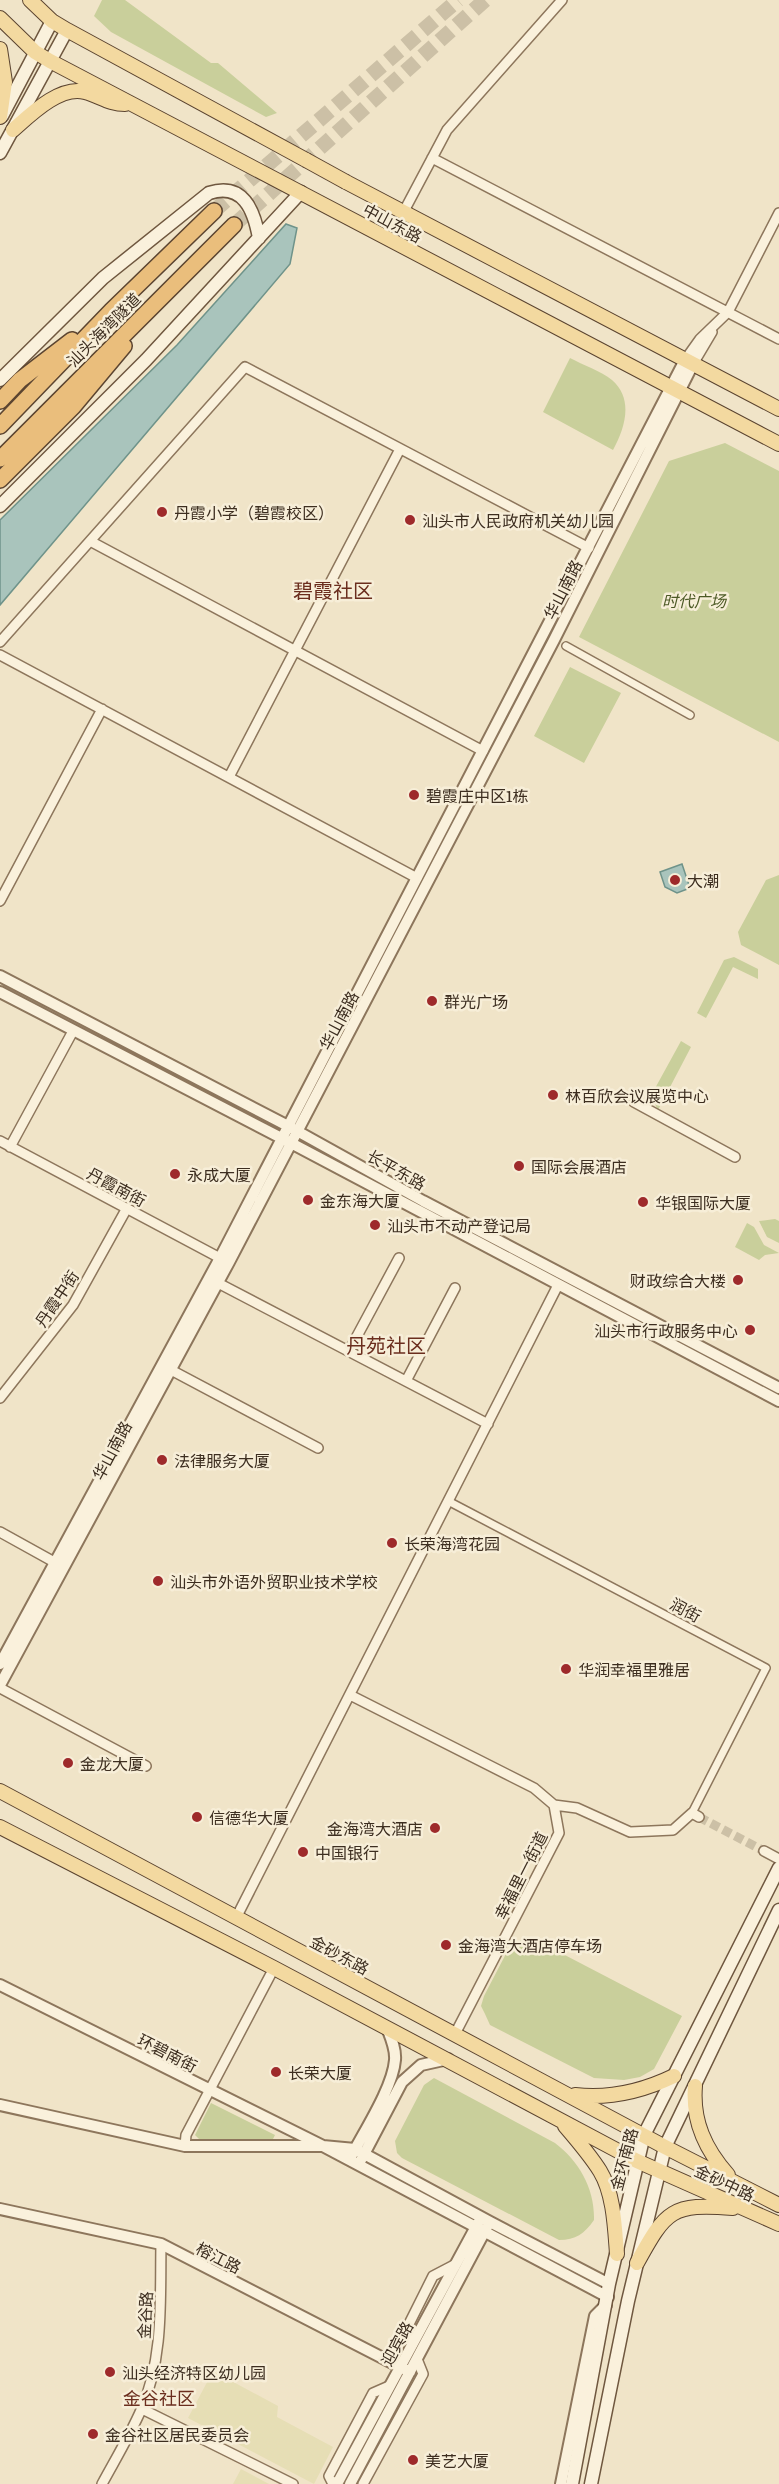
<svg xmlns="http://www.w3.org/2000/svg" width="779" height="2484" font-family="Literata,'Noto Sans SC',serif">
	<style>
		.farmland { fill: #e6deb5 }
		.green { fill: #c9cf9b }
		.water { fill: #a9c4bc; stroke: #6f938a; stroke-width: 1.5 }
		.lines { fill: none; stroke-linecap: round; stroke-linejoin: round }
		.minor-tunnel { stroke: #ccc0a6; stroke-width: 9; stroke-dasharray: 9 4.5; stroke-linecap: butt }
		.trunk-tunnel { stroke: #ccc0a6; stroke-width: 15; stroke-dasharray: 15 8; stroke-linecap: butt }
		.pedestrian-casing { stroke: #8d765c; stroke-width: 10 }
		.minor-casing { stroke: #8d765c; stroke-width: 12 }
		.tertiary-casing { stroke: #8d765c; stroke-width: 14 }
		.secondary-casing { stroke: #6f573f; stroke-width: 15 }
		.primary-casing { stroke: #5b4430; stroke-width: 16 }
		.trunk-casing { stroke: #5b4430; stroke-width: 18 }
		.pedestrian { stroke: #faf1dc; stroke-width: 7 }
		.minor { stroke: #faf1dc; stroke-width: 9 }
		.tertiary { stroke: #faf1dc; stroke-width: 10 }
		.secondary { stroke: #faf1dc; stroke-width: 12 }
		.primary { stroke: #f3d9a0; stroke-width: 14 }
		.trunk { stroke: #eabe7c; stroke-width: 15 }
		.primary-bridge-casing { stroke: #5b4430; stroke-width: 16; stroke-linecap: butt }
		.primary-bridge { stroke: #f3d9a0; stroke-width: 14 }
		.poi-dot { fill: #9e2a2b; stroke: #f7eed8; stroke-width: 2 }
		.labels { text-anchor: middle; dominant-baseline: central; stroke-width: 5; stroke-linejoin: round; paint-order: stroke }
		.street-label { font-size: 16px; fill: #3d2e20; stroke: #f7eed8 }
		.poi-label { font-size: 16px; fill: #3d2e20; stroke: #f7eed8; text-anchor: start }
		.park-label { font-size: 16px; font-style: italic; fill: #4d5a26; stroke: #f7eed8 }
		.neighbourhood-label { font-size: 18px; fill: #6b2e1e; stroke: #f7eed8 }
		.quarter-label { font-size: 20px; fill: #6b2e1e; stroke: #f7eed8 }
	</style>
	<rect width="100%" height="100%" fill="#f0e4c8"/>
	<path class="farmland" d="M 213,2371 L 278,2406 L 277,2417 L 333,2447 L 314,2484 L 188,2418 Z
		M 241,2469 L 269,2484 L 233,2484 Z"/>
	<path class="green" d="M 102,0 L 125,0 L 211,63 L 218,63 L 277,113 L 266,117 L 111,32 L 94,16 Z
		M 570,358 C 583,365 601,371 612,380 C 634,399 625,428 613,450 L 543,412 Z
		M 725,443 L 779,471 L 779,742 L 579,637 L 669,461 Z
		M 570,667 L 621,693 L 584,763 L 534,736 Z
		M 779,875 L 779,965 L 741,945 L 738,932 L 766,880 Z
		M 734,957 L 758,969 L 758,979 L 733,967 L 706,1018 L 697,1013 L 724,960 Z
		M 681,1041 L 691,1047 L 658,1110 L 652,1098 L 653,1092 Z
		M 775,1219 L 779,1221 L 779,1243 L 767,1237 L 759,1221 Z
		M 747,1223 L 754,1227 L 764,1245 L 779,1253 L 765,1255 L 759,1260 L 735,1247 Z
		M 527,1937 L 534,1939 L 682,2016 L 654,2069 L 640,2077 L 624,2080 L 594,2078 L 490,2025 L 485,2014 L 481,2006 L 484,1996 L 510,1946 Z
		M 434,2078 L 555,2143 C 579,2161 595,2189 594,2220 C 584,2234 576,2240 559,2240 L 402,2158 L 397,2153 L 395,2141 L 424,2085 Z
		M 211,2103 L 275,2135 L 272,2141 L 199,2139 L 195,2135 Z"/>
	<path class="water" d="M 286,224 L 297,228 L 290,264 L 0,605 L 0,520 L 177,345 Z
		M 682,864 L 690,888 L 677,893 L 665,887 L 660,872 Z"/>
	<g class="lines">
		<path class="minor-tunnel" d="M 699,1817 L 764,1851"/>
		<path class="trunk-tunnel" d="M 214,211 L 458,0
			M 234,225 L 485,0"/>
		<g class="pedestrian-casing">
			<path id="pedestrian" d="M 566,646 L 690,715
				M 448,1501 L 766,1668 L 692,1813"/>
		</g>
		<g class="minor-casing">
			<path id="minor" d="M 432,158 L 779,339
				M 403,213 L 447,130 L 562,0
				M 685,360 L 700,339 L 728,312 L 779,213
				M 693,364 L 712,332
				M 90,541 L 483,751
				M 0,642 L 245,367 L 589,548
				M 0,655 L 417,878
				M 229,777 L 400,449
				M 0,901 L 102,709
				M 634,1102 L 735,1157
				M 0,1141 L 220,1258
				M 10,1147 L 73,1031
				M 218,1283 L 488,1424
				M 349,1351 L 399,1258
				M 171,1370 L 318,1448
				M 406,1381 L 455,1288
				M 0,1398 L 73,1305 L 127,1208
				M 0,1532 L 56,1563
				M 0,1688 L 146,1766
				M 350,1695 L 534,1788 L 554,1805 L 559,1833 L 455,2034
				M 554,1805 L 577,1808 L 630,1832 L 673,1830 L 692,1813 L 699,1817
				M 764,1851 L 779,1859
				M 236,1918 L 558,1285
				M 185,2146 L 186,2135 L 274,1968
				M 412,2345 L 408,2326 L 433,2276 L 456,2264
				M 142,2409 L 293,2484
				M 102,2484 C 115,2460 130,2435 141,2410 C 164,2358 160,2299 161,2244
				M 333,2484 L 329,2476 L 373,2393 L 389,2386
				M 363,2484 L 423,2374 L 417,2359"/>
		</g>
		<g class="tertiary-casing">
			<path id="tertiary" d="M 0,976 L 288,1126 L 423,1201 L 779,1388
				M 0,992 L 291,1143 L 779,1401
				M 0,1664 L 220,1258 L 685,360
				M 0,1685 L 229,1262 L 554,640 L 693,364
				M 0,1985 L 323,2146 L 608,2297
				M 0,2105 L 185,2146 L 323,2146 L 355,2149 L 490,2222 L 609,2284
				M 352,2155 C 365,2130 393,2087 395,2060 C 396,2049 391,2038 387,2028
				M 361,2160 L 402,2082 L 421,2065 L 448,2059
				M 0,2209 L 161,2244 L 410,2372
				M 337,2484 L 478,2223
				M 350,2484 L 487,2227
				M 561,2484 L 595,2316 L 606,2305"/>
		</g>
		<g class="secondary-casing">
			<path id="secondary" d="M 2,116 L 52,21
				M 0,153 L 67,30
				M 0,380 L 103,278 L 209,193 C 243,182 254,210 259,238
				M 0,506 L 146,360 L 301,192
				M 572,2484 L 609,2284 L 644,2135 L 779,1868
				M 591,2484 L 628,2301 L 665,2147 L 779,1910"/>
		</g>
		<g class="primary-casing">
			<path id="primary" d="M 30,0 L 52,21 L 67,30 L 306,160
				M 0,18 L 35,52 L 50,61 L 779,444
				M 0,49 L 5,82 L 0,117
				M 13,130 C 30,115 60,85 85,92 C 100,96 109,104 125,104
				M 346,182 L 779,409
				M 0,1791 L 665,2147 L 779,2205
				M 0,1827 L 274,1968 L 637,2161 L 779,2224
				M 695,2086 C 692,2121 705,2149 728,2175
				M 575,2095 C 610,2099 643,2091 674,2076
				M 565,2126 C 577,2140 590,2155 600,2171 C 614,2194 615,2228 617,2254
				M 637,2263 C 666,2210 672,2203 733,2208"/>
		</g>
		<g class="trunk-casing">
			<path id="trunk" d="M 0,401 L 20,380 L 72,340
				M 0,426 L 111,311 L 214,211
				M 0,459 L 234,225
				M 0,480 L 73,407 L 124,346"/>
		</g>
		<use href="#pedestrian" class="pedestrian"/>
		<use href="#minor" class="minor"/>
		<use href="#tertiary" class="tertiary"/>
		<use href="#secondary" class="secondary"/>
		<use href="#primary" class="primary"/>
		<use href="#trunk" class="trunk"/>
		<g class="primary-bridge-casing">
			<path id="primary-bridge" d="M 306,160 L 346,182"/>
		</g>
		<use href="#primary-bridge" class="primary-bridge"/>
	</g>
	<g class="poi-dot">
		<circle cx="162" cy="512" r="6"/>
		<circle cx="410" cy="520" r="6"/>
		<circle cx="414" cy="795" r="6"/>
		<circle cx="675" cy="880" r="6"/>
		<circle cx="432" cy="1001" r="6"/>
		<circle cx="553" cy="1095" r="6"/>
		<circle cx="519" cy="1166" r="6"/>
		<circle cx="175" cy="1174" r="6"/>
		<circle cx="308" cy="1200" r="6"/>
		<circle cx="643" cy="1202" r="6"/>
		<circle cx="375" cy="1225" r="6"/>
		<circle cx="738" cy="1280" r="6"/>
		<circle cx="750" cy="1330" r="6"/>
		<circle cx="162" cy="1460" r="6"/>
		<circle cx="392" cy="1543" r="6"/>
		<circle cx="158" cy="1581" r="6"/>
		<circle cx="566" cy="1669" r="6"/>
		<circle cx="68" cy="1763" r="6"/>
		<circle cx="197" cy="1817" r="6"/>
		<circle cx="435" cy="1828" r="6"/>
		<circle cx="303" cy="1852" r="6"/>
		<circle cx="446" cy="1945" r="6"/>
		<circle cx="276" cy="2072" r="6"/>
		<circle cx="110" cy="2372" r="6"/>
		<circle cx="93" cy="2434" r="6"/>
		<circle cx="413" cy="2460" r="6"/>
	</g>
	<g class="labels">
		<g class="street-label">
			<text transform="translate(393 222) rotate(28)">中山东路</text>
			<text transform="translate(103 329) rotate(-45)">汕头海湾隧道</text>
			<text transform="translate(562 589) rotate(-63)">华山南路</text>
			<text transform="translate(338 1020) rotate(-62)">华山南路</text>
			<text transform="translate(397 1169) rotate(29)">长平东路</text>
			<text transform="translate(117 1186) rotate(28)">丹霞南街</text>
			<text transform="translate(56 1298) rotate(-56)">丹霞中街</text>
			<text transform="translate(111 1450) rotate(-62)">华山南路</text>
			<text transform="translate(686 1609) rotate(28)">润街</text>
			<text transform="translate(520 1875) rotate(-63)">幸福里一街道</text>
			<text transform="translate(340 1954) rotate(28)">金砂东路</text>
			<text transform="translate(168 2052) rotate(27)">环碧南街</text>
			<text transform="translate(623 2159) rotate(-75)">金环南路</text>
			<text transform="translate(725 2182) rotate(25)">金砂中路</text>
			<text transform="translate(219 2257) rotate(27)">榕江路</text>
			<text transform="translate(144 2315) rotate(-87)">金谷路</text>
			<text transform="translate(396 2343) rotate(-61)">迎宾路</text>
		</g>
		<g class="poi-label">
			<text x="174" y="512">丹霞小学（碧霞校区）</text>
			<text x="422" y="520">汕头市人民政府机关幼儿园</text>
			<text x="426" y="795">碧霞庄中区1栋</text>
			<text x="687" y="880">大潮</text>
			<text x="444" y="1001">群光广场</text>
			<text x="565" y="1095">林百欣会议展览中心</text>
			<text x="531" y="1166">国际会展酒店</text>
			<text x="187" y="1174">永成大厦</text>
			<text x="320" y="1200">金东海大厦</text>
			<text x="655" y="1202">华银国际大厦</text>
			<text x="387" y="1225">汕头市不动产登记局</text>
			<text x="726" y="1280" text-anchor="end">财政综合大楼</text>
			<text x="738" y="1330" text-anchor="end">汕头市行政服务中心</text>
			<text x="174" y="1460">法律服务大厦</text>
			<text x="404" y="1543">长荣海湾花园</text>
			<text x="170" y="1581">汕头市外语外贸职业技术学校</text>
			<text x="578" y="1669">华润幸福里雅居</text>
			<text x="80" y="1763">金龙大厦</text>
			<text x="209" y="1817">信德华大厦</text>
			<text x="423" y="1828" text-anchor="end">金海湾大酒店</text>
			<text x="315" y="1852">中国银行</text>
			<text x="458" y="1945">金海湾大酒店停车场</text>
			<text x="288" y="2072">长荣大厦</text>
			<text x="122" y="2372">汕头经济特区幼儿园</text>
			<text x="105" y="2434">金谷社区居民委员会</text>
			<text x="425" y="2460">美艺大厦</text>
		</g>
		<g class="park-label">
			<text x="694" y="600">时代广场</text>
		</g>
		<g class="neighbourhood-label">
			<text x="159" y="2397">金谷社区</text>
		</g>
		<g class="quarter-label">
			<text x="333" y="589">碧霞社区</text>
			<text x="386" y="1344">丹苑社区</text>
		</g>
	</g>
</svg>
